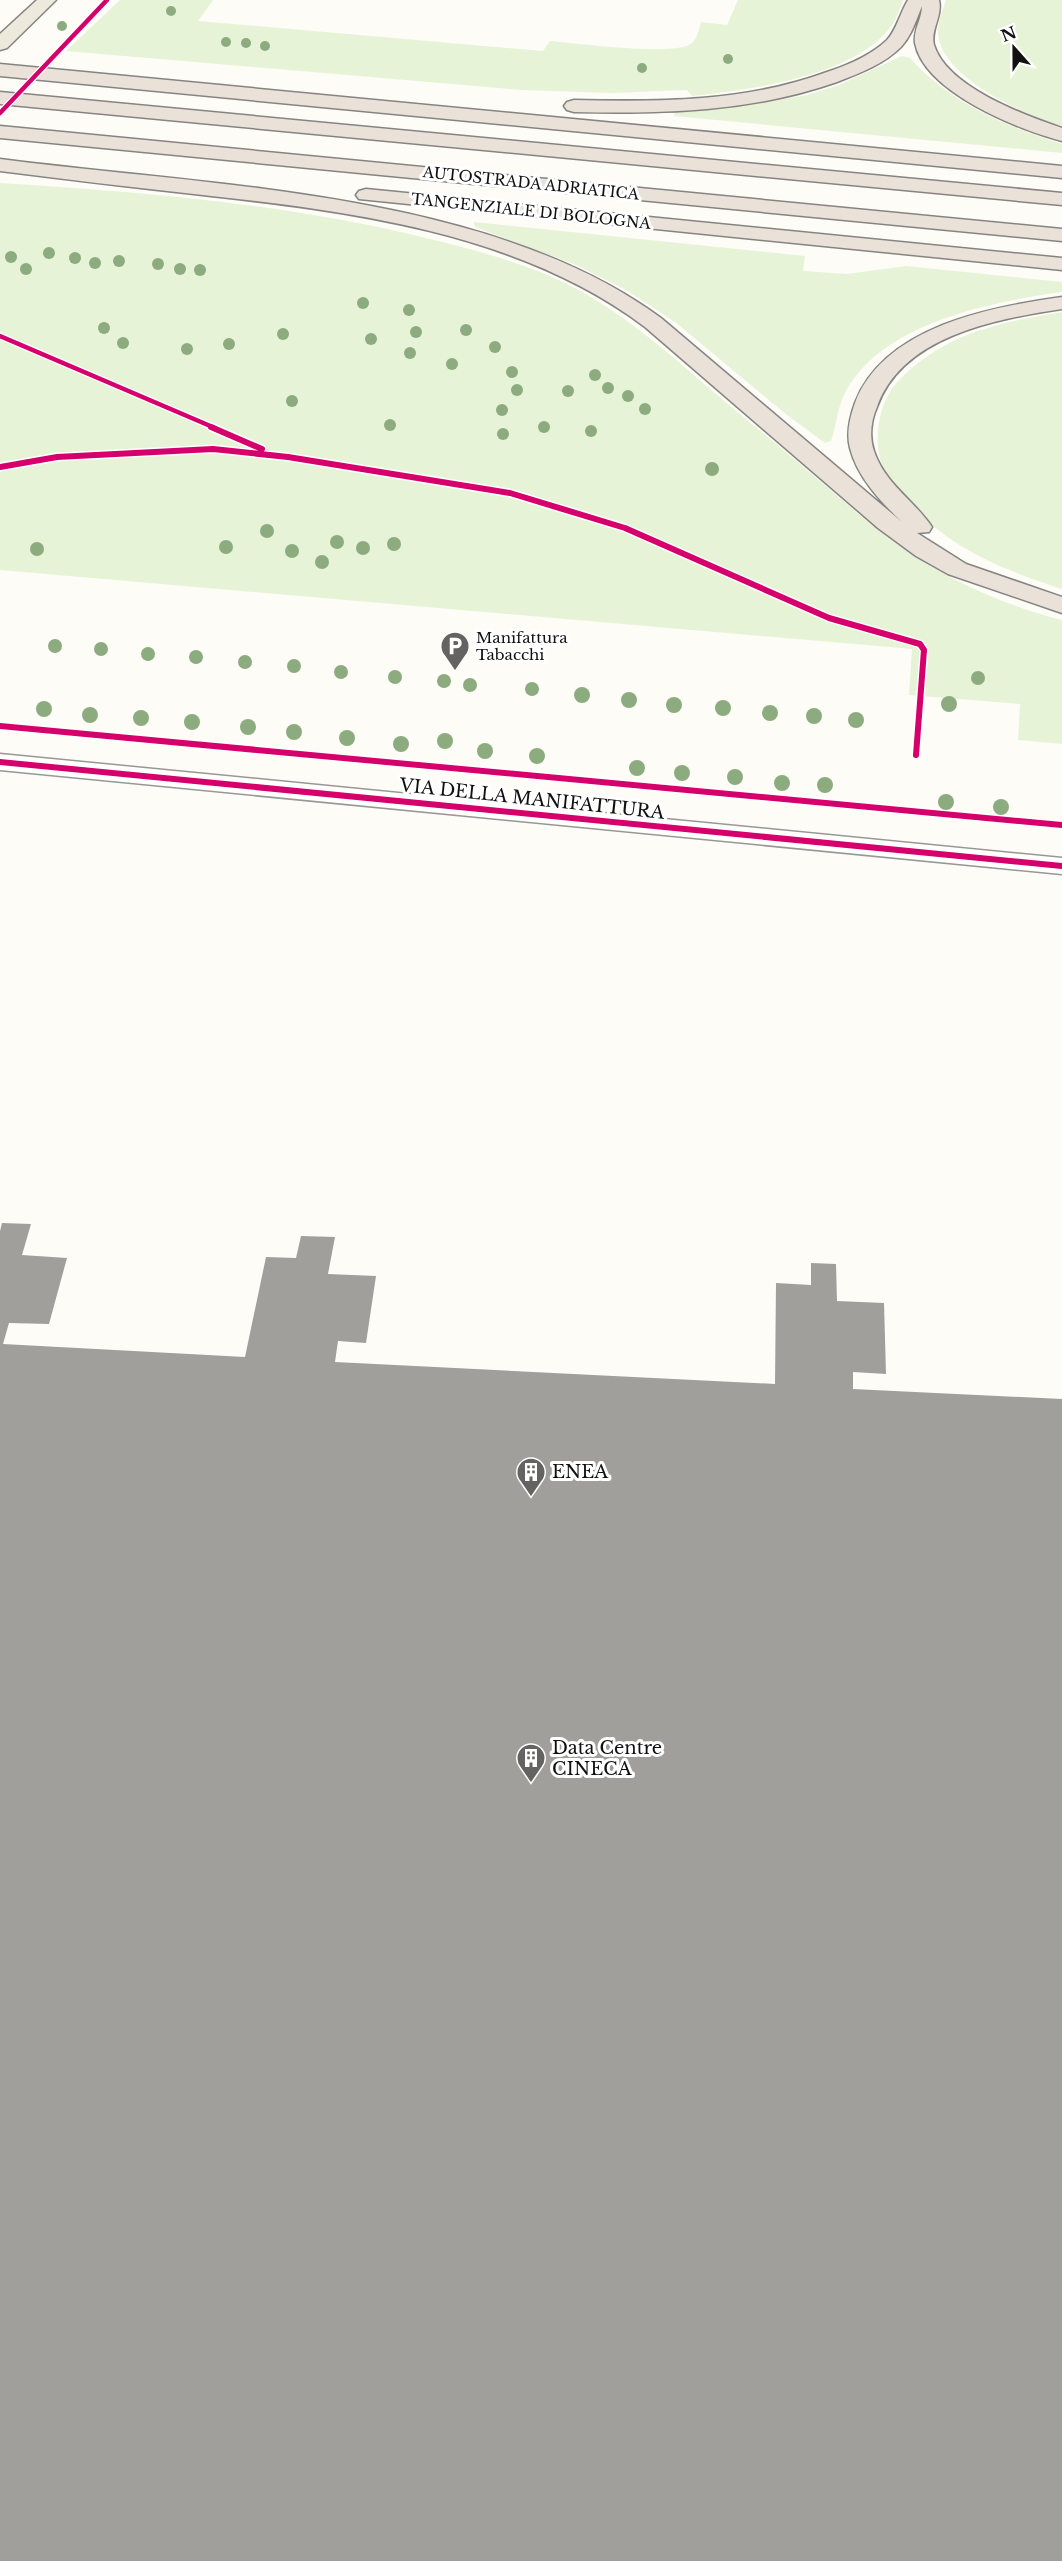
<svg xmlns="http://www.w3.org/2000/svg" width="1062" height="2561" font-family="'Libre Baskerville',serif">
	<style>
		.green { fill: #e7f3d7 }
		.building { fill: #a19f9c }
		.lines { fill: none; stroke-linecap: round; stroke-linejoin: round }
		.minor-casing { stroke: #979795; stroke-width: 3 }
		.major-casing { stroke: #858482; stroke-width: 3 }
		.highway-casing { stroke: #858482; stroke-width: 3 }
		.path-far1 { stroke: #b9b9b8; stroke-width: 2; stroke-dasharray: 4 1.5; stroke-linecap: butt }
		.path { stroke: #b9b9b8; stroke-width: 3; stroke-dasharray: 4.5 2; stroke-linecap: butt }
		.minor { fill: #fffffe; fill-rule: evenodd }
		.major { fill: #ede9dc; fill-rule: evenodd }
		.highway { fill: #eae1d8; fill-rule: evenodd }
		.cycleway-far1-casing { stroke: #fff; stroke-width: 7 }
		.cycleway-casing { stroke: #fff; stroke-width: 9 }
		.cycleway-far1 { stroke: #d6006c; stroke-width: 4.5 }
		.cycleway { stroke: #d6006c; stroke-width: 6 }
		.tree { fill: #8cac80 }
		.labels { text-anchor: middle; dominant-baseline: central; stroke-width: 6; stroke-linejoin: round; paint-order: stroke }
		.far-street-label { font-size: 15px; fill: #111; stroke: #fff }
		.far-poi-label { font-size: 15px; fill: #111; stroke: #fff; text-anchor: start }
		.street-label { font-size: 18px; fill: #111; stroke: #fff }
		.poi-label { font-size: 18px; fill: #111; stroke: #fff; text-anchor: start }
	</style>
	<rect width="100%" height="100%" fill="#fdfcf7"/>
	<path class="green" d="M 120,0 L 213,0 L 198,21 L 543,51 L 550,41 C 573,43 678,57 692,43 C 697,39 699,29 701,22 L 727,25 L 738,0 L 903,0 C 900,8 897,18 892,25 C 857,76 749,90 692,96 L 687,90 L 612,93 L 521,90 L 66,51 Z
		M 946,0 L 1062,0 L 1062,126 C 1025,115 939,77 938,32 C 938,22 943,9 946,0 Z
		M 902,56 L 910,58 C 950,103 1005,126 1062,144 L 1062,153 L 674,116 L 675,113 L 750,105 L 807,95 L 839,85 Z
		M 0,183 C 144,192 289,204 430,239 C 484,252 543,268 591,297 C 634,323 671,355 709,388 C 743,417 779,446 813,475 C 839,497 864,520 891,540 C 943,578 1000,604 1062,620 L 1062,744 L 1018,740 L 1020,704 L 909,695 L 912,649 L 0,570 Z
		M 474,222 L 805,256 L 803,271 L 847,274 L 906,266 L 1062,282 L 1062,292 C 991,302 886,322 847,389 C 837,407 837,423 831,441 L 825,443 L 787,415 L 675,322 L 626,290 L 576,265 L 475,227 Z
		M 1062,312 L 1062,589 C 1028,578 992,565 961,546 C 935,530 909,506 890,481 C 871,454 875,411 894,386 C 916,360 949,340 981,330 C 1007,321 1035,317 1062,312 Z"/>
	<path class="building" d="M 2,1223 L 31,1224 L 22,1255 L 67,1258 L 49,1324 L 9,1323 L 3,1344 L 245,1357 L 266,1257 L 296,1258 L 301,1236 L 335,1237 L 328,1274 L 376,1276 L 366,1343 L 338,1341 L 335,1362 L 775,1384 L 776,1283 L 811,1285 L 811,1263 L 836,1264 L 837,1301 L 884,1303 L 886,1374 L 853,1372 L 853,1389 L 1062,1399 L 1062,2561 L 0,2561 L 0,1231 Z"/>
	<g class="lines">
		<g class="minor-casing">
			<path id="minor" d="M 0,754 L 1062,858 L 1062,874 L 0,770 Z"/>
		</g>
		<g class="major-casing">
			<path id="major" d="M 37,0 L 56,0 L 7,48 L 0,50 L 0,34 Z"/>
		</g>
		<g class="highway-casing">
			<path id="highway" d="M 908,0 L 939,0 C 943,16 930,30 934,45 C 947,87 1024,115 1062,128 L 1062,141 C 1019,130 924,92 915,43 C 913,30 922,19 922,6 C 916,20 912,35 901,47 C 884,64 860,73 837,82 C 752,112 663,114 574,112 L 567,110 L 564,106 L 567,102 L 574,100 C 659,102 746,102 827,72 C 848,65 870,56 887,40 C 897,29 900,13 908,0 Z
				M 0,64 L 1062,166 L 1062,178 L 0,76 Z
				M 0,92 L 1062,193 L 1062,205 L 0,104 Z
				M 0,126 L 1062,229 L 1062,241 L 0,138 Z
				M 0,159 C 207,186 489,191 661,318 L 902,522 C 881,502 857,477 850,448 C 846,433 850,417 855,403 C 884,327 990,307 1062,297 L 1062,309 C 996,319 902,336 877,407 C 871,420 869,437 874,451 C 885,484 914,500 932,527 L 929,532 L 917,533 L 966,564 L 1062,597 L 1062,613 L 948,574 L 916,556 L 878,528 L 645,327 C 517,231 348,211 194,194 C 129,187 64,179 0,171 Z
				M 366,189 L 1062,258 L 1062,270 L 359,199 L 356,195 L 359,191 Z"/>
		</g>
		<path class="path-far1" d="M 0,336 L 215,428"/>
		<path class="path" d="M 212,427 L 272,453
			M 0,467 L 57,457 L 213,449 L 288,457 L 510,493 L 625,528 L 829,618 L 920,644 L 924,650 L 916,755"/>
		<use href="#minor" class="minor"/>
		<use href="#major" class="major"/>
		<use href="#highway" class="highway"/>
		<g class="cycleway-far1-casing">
			<path id="cycleway-far1" d="M 0,113 L 107,0
				M 0,336 L 215,428"/>
		</g>
		<g class="cycleway-casing">
			<path id="cycleway" d="M 211,427 L 262,449
				M 0,467 L 57,457 L 213,449 L 288,457 L 510,493 L 625,528 L 829,618 L 920,644 L 924,650 L 916,755
				M 0,726 L 1062,825
				M 0,762 L 1062,866"/>
		</g>
		<use href="#cycleway-far1" class="cycleway-far1"/>
		<use href="#cycleway" class="cycleway"/>
	</g>
	<g class="tree">
		<circle cx="171" cy="11" r="5"/>
		<circle cx="62" cy="26" r="5"/>
		<circle cx="226" cy="42" r="5"/>
		<circle cx="246" cy="43" r="5"/>
		<circle cx="265" cy="46" r="5"/>
		<circle cx="728" cy="59" r="5"/>
		<circle cx="642" cy="68" r="5"/>
		<circle cx="49" cy="253" r="6"/>
		<circle cx="11" cy="257" r="6"/>
		<circle cx="75" cy="258" r="6"/>
		<circle cx="119" cy="261" r="6"/>
		<circle cx="95" cy="263" r="6"/>
		<circle cx="158" cy="264" r="6"/>
		<circle cx="26" cy="269" r="6"/>
		<circle cx="180" cy="269" r="6"/>
		<circle cx="200" cy="270" r="6"/>
		<circle cx="363" cy="303" r="6"/>
		<circle cx="409" cy="310" r="6"/>
		<circle cx="104" cy="328" r="6"/>
		<circle cx="466" cy="330" r="6"/>
		<circle cx="416" cy="332" r="6"/>
		<circle cx="283" cy="334" r="6"/>
		<circle cx="371" cy="339" r="6"/>
		<circle cx="123" cy="343" r="6"/>
		<circle cx="229" cy="344" r="6"/>
		<circle cx="495" cy="347" r="6"/>
		<circle cx="187" cy="349" r="6"/>
		<circle cx="410" cy="353" r="6"/>
		<circle cx="452" cy="364" r="6"/>
		<circle cx="512" cy="372" r="6"/>
		<circle cx="595" cy="375" r="6"/>
		<circle cx="608" cy="388" r="6"/>
		<circle cx="517" cy="390" r="6"/>
		<circle cx="568" cy="391" r="6"/>
		<circle cx="628" cy="396" r="6"/>
		<circle cx="292" cy="401" r="6"/>
		<circle cx="645" cy="409" r="6"/>
		<circle cx="502" cy="410" r="6"/>
		<circle cx="390" cy="425" r="6"/>
		<circle cx="544" cy="427" r="6"/>
		<circle cx="591" cy="431" r="6"/>
		<circle cx="503" cy="434" r="6"/>
		<circle cx="712" cy="469" r="7"/>
		<circle cx="267" cy="531" r="7"/>
		<circle cx="337" cy="542" r="7"/>
		<circle cx="394" cy="544" r="7"/>
		<circle cx="226" cy="547" r="7"/>
		<circle cx="363" cy="548" r="7"/>
		<circle cx="37" cy="549" r="7"/>
		<circle cx="292" cy="551" r="7"/>
		<circle cx="322" cy="562" r="7"/>
		<circle cx="55" cy="646" r="7"/>
		<circle cx="101" cy="649" r="7"/>
		<circle cx="148" cy="654" r="7"/>
		<circle cx="196" cy="657" r="7"/>
		<circle cx="245" cy="662" r="7"/>
		<circle cx="294" cy="666" r="7"/>
		<circle cx="341" cy="672" r="7"/>
		<circle cx="395" cy="677" r="7"/>
		<circle cx="978" cy="678" r="7"/>
		<circle cx="444" cy="681" r="7"/>
		<circle cx="470" cy="685" r="7"/>
		<circle cx="532" cy="689" r="7"/>
		<circle cx="582" cy="695" r="8"/>
		<circle cx="629" cy="700" r="8"/>
		<circle cx="949" cy="704" r="8"/>
		<circle cx="674" cy="705" r="8"/>
		<circle cx="723" cy="708" r="8"/>
		<circle cx="44" cy="709" r="8"/>
		<circle cx="770" cy="713" r="8"/>
		<circle cx="90" cy="715" r="8"/>
		<circle cx="814" cy="716" r="8"/>
		<circle cx="141" cy="718" r="8"/>
		<circle cx="856" cy="720" r="8"/>
		<circle cx="192" cy="722" r="8"/>
		<circle cx="248" cy="727" r="8"/>
		<circle cx="294" cy="732" r="8"/>
		<circle cx="347" cy="738" r="8"/>
		<circle cx="445" cy="741" r="8"/>
		<circle cx="401" cy="744" r="8"/>
		<circle cx="485" cy="751" r="8"/>
		<circle cx="537" cy="756" r="8"/>
		<circle cx="637" cy="768" r="8"/>
		<circle cx="682" cy="773" r="8"/>
		<circle cx="735" cy="777" r="8"/>
		<circle cx="782" cy="783" r="8"/>
		<circle cx="825" cy="785" r="8"/>
		<circle cx="946" cy="802" r="8"/>
		<circle cx="1001" cy="807" r="8"/>
	</g>
	<defs>
		<g id="parking-pin" transform="scale(1.5)"><path d="M0 17L-7.5 6A9.5 9.5 0 1 1 7.5 6Z" fill="#646362" stroke="#fff"/><path d="M-3.5-5.5H1a3.5 3.5 0 0 1 0 7H-1V5.5H-3.5ZM-1-3.4V-.6H.8a1.4 1.4 0 0 0 0-2.8Z" fill="#fff"/></g>
		<g id="building-pin" transform="scale(1.5)"><path d="M0 17L-7.5 6A9.5 9.5 0 1 1 7.5 6Z" fill="#646362" stroke="#fff"/><path d="M-4-6H4V6H1V3H-1V6H-4ZM-2.5-4.3h1.7v1.8h-1.7ZM.8-4.3h1.7v1.8H.8ZM-2.5-1h1.7V.8h-1.7ZM.8-1h1.7V.8H.8Z" fill="#fff"/></g>
	</defs>
	<g fill-rule="evenodd">
		<use href="#parking-pin" x="455" y="646"/>
		<use href="#building-pin" x="531" y="1472"/>
		<use href="#building-pin" x="531" y="1758"/>
	</g>
	<g class="labels">
		<g class="far-street-label">
			<text transform="translate(531 183) rotate(6)">AUTOSTRADA ADRIATICA</text>
			<text transform="translate(531 211) rotate(6)">TANGENZIALE DI BOLOGNA</text>
		</g>
		<g class="far-poi-label">
			<text x="476" y="637">Manifattura<tspan x="476" dy="17">Tabacchi</tspan></text>
		</g>
		<g class="street-label">
			<text transform="translate(532 799) rotate(6)">VIA DELLA MANIFATTURA</text>
		</g>
		<g class="poi-label">
			<text x="552" y="1472">ENEA</text>
			<text x="552" y="1748">Data Centre<tspan x="552" dy="21">CINECA</tspan></text>
		</g>
	</g>
	<g transform="translate(1014 48) rotate(339)" stroke="#ffffff" stroke-width="4.5" paint-order="stroke">
	<path d="M0-4.5L10 22L0 15L-10 22Z" fill="#111111"/>
	<text y="-9" font-size="16" font-weight="bold" text-anchor="middle" fill="#111111">N</text>
	</g>
</svg>
